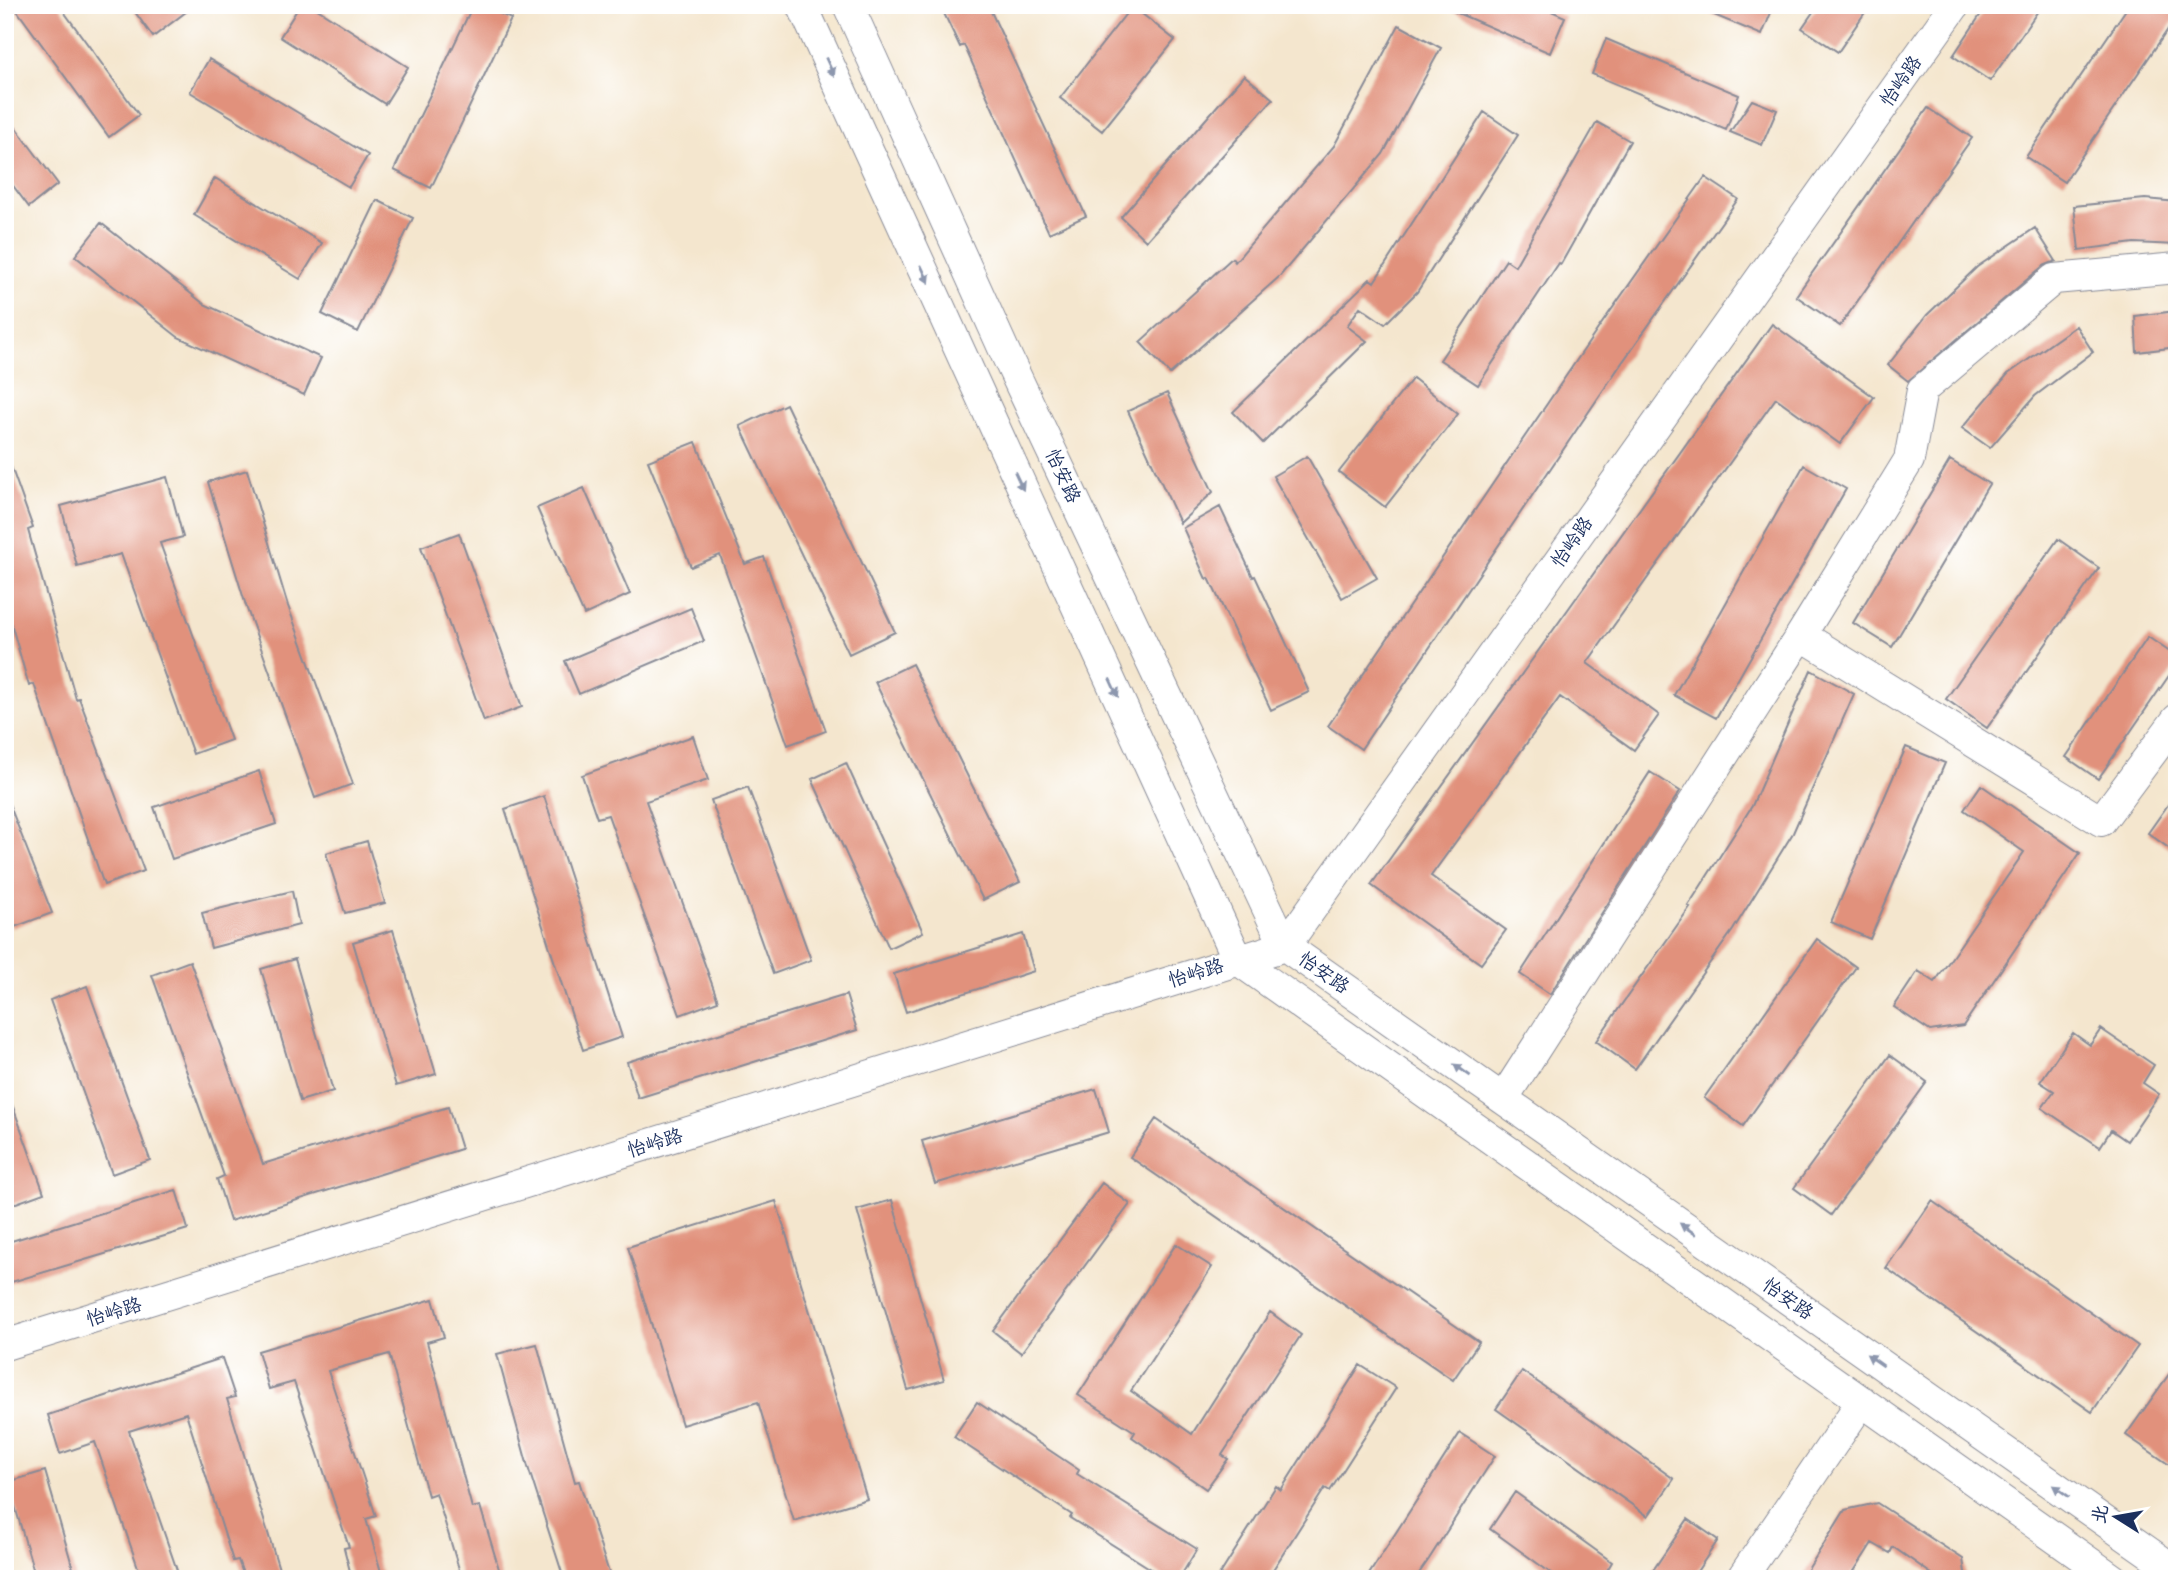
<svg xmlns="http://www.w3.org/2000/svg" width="2182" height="1584" font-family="'Comic Neue','LXGW WenKai TC',sans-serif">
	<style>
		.building { fill: #e1917c }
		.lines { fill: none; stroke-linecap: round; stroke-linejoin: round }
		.minor-casing { stroke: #888a96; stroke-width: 32 }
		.minor { stroke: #fff; stroke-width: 30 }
		.oneway { fill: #8d97ae }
		.labels { text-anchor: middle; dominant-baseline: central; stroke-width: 5; stroke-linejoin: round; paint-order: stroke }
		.street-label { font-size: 19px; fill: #1b2f5e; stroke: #fff }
	</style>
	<rect width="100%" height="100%" fill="#fff"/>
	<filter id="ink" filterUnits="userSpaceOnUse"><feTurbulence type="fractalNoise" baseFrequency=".0143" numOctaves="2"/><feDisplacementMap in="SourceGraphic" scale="14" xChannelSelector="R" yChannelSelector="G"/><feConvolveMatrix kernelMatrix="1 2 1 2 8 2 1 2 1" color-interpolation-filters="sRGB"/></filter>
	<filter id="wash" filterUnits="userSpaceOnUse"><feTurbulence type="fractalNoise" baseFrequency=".00686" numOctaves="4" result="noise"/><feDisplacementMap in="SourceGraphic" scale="28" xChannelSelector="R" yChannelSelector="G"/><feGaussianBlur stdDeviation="1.57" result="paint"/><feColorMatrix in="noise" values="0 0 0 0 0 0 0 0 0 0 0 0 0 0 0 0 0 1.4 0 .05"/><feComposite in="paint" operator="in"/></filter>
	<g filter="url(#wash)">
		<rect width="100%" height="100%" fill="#f4e6ce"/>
		<g id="blocks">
			<path class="building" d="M 13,5 L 59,5 L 139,115 L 109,137 Z
				M 130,5 L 195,5 L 153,37 Z
				M 300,5 L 311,5 L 408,67 L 385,104 L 280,37 Z
				M 473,5 L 483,5 L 511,19 L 431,188 L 394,170 Z
				M 940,5 L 988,5 L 1086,216 L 1049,233 L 964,45 L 960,47 Z
				M 1439,5 L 1538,5 L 1565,17 L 1550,53 Z
				M 1690,5 L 1774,5 L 1762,35 Z
				M 1818,5 L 1870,5 L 1838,52 L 1802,28 Z
				M 1987,5 L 2042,5 L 1990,81 L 1953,56 Z
				M 2129,5 L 2167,5 L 2177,12 L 2177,16 L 2064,182 L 2026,157 Z
				M 1132,6 L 1175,40 L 1102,131 L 1060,98 Z
				M 1399,25 L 1441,48 L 1383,154 L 1280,276 L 1170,374 L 1140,342 L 1232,258 L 1235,262 L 1334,146 Z
				M 1606,39 L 1739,95 L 1726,130 L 1592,74 Z
				M 209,59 L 368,155 L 349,187 L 190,92 Z
				M 1244,75 L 1273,99 L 1146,241 L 1121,217 Z
				M 1752,100 L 1777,110 L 1762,145 L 1730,132 Z
				M 1928,108 L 1972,138 L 1840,326 L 1796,296 Z
				M 1484,112 L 1518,135 L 1417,292 L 1385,324 L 1360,307 L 1347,326 L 1367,341 L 1263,443 L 1233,412 L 1370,279 L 1374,282 Z
				M 5,113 L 58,184 L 29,207 L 5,175 Z
				M 1597,122 L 1630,141 L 1561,264 L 1559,263 L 1478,385 L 1440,360 L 1506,260 L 1515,266 Z
				M 1705,177 L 1738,199 L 1619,367 L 1361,749 L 1328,726 L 1600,326 Z
				M 215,178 L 322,243 L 300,279 L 194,215 Z
				M 2145,199 L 2177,202 L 2177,245 L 2134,243 L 2079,250 L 2074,206 Z
				M 377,200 L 413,218 L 358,332 L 322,314 Z
				M 101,223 L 204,304 L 321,358 L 304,395 L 178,337 L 75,256 Z
				M 2035,228 L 2056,261 L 2043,266 L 1908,381 L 1888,365 L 1927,315 L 1977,267 Z
				M 2177,311 L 2177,347 L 2137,352 L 2135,316 Z
				M 1772,324 L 1874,397 L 1840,444 L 1776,398 L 1587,663 L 1659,715 L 1634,750 L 1560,697 L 1431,876 L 1506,930 L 1481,964 L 1371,885 Z
				M 2076,326 L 2093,352 L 2035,396 L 1990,448 L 1962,428 L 2008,374 Z
				M 1413,378 L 1458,414 L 1385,507 L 1339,472 Z
				M 1167,393 L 1213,492 L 1180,523 L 1128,411 Z
				M 786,404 L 895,632 L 849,654 L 740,426 Z
				M 696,442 L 745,564 L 764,557 L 826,731 L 788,745 L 720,555 L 691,567 L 648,461 Z
				M 1307,456 L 1377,578 L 1342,598 L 1273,476 Z
				M 5,458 L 8,458 L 33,528 L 28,530 L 76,699 L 79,698 L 144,871 L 104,885 L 34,684 L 29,686 L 5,602 Z
				M 1950,460 L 1989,484 L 1892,647 L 1853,623 Z
				M 1804,465 L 1846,489 L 1716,718 L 1674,695 Z
				M 247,470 L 288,606 L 353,784 L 315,798 L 247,609 L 208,482 Z
				M 167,477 L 183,537 L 160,543 L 231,740 L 193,754 L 121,554 L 77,566 L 61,506 Z
				M 584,488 L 630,594 L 584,615 L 537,508 Z
				M 1220,507 L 1253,577 L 1255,576 L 1309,692 L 1271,710 L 1209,578 L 1206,579 L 1183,528 Z
				M 459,533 L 522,707 L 484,721 L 421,547 Z
				M 2058,539 L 2099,568 L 1987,728 L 1946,699 Z
				M 691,608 L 704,641 L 579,694 L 565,661 Z
				M 2148,637 L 2177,657 L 2177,664 L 2098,779 L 2066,757 Z
				M 912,664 L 1020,882 L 983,900 L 875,682 Z
				M 1811,670 L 1854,694 L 1793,833 L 1733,930 L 1635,1069 L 1596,1041 L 1690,907 L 1688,906 L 1752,806 Z
				M 693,736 L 708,780 L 646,801 L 718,1001 L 680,1015 L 608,815 L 597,818 L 582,775 Z
				M 1906,747 L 1945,763 L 1870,939 L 1831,922 Z
				M 846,763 L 923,932 L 889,948 L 812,779 Z
				M 259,771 L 276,824 L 172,859 L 154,807 Z
				M 1650,772 L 1680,791 L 1550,994 L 1520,974 Z
				M 1981,785 L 2080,853 L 1963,1026 L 1930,1031 L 1894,1007 L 1918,971 L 1935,982 L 2024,852 L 1964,810 Z
				M 748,787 L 811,960 L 773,974 L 711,800 Z
				M 2177,792 L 2177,854 L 2148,833 Z
				M 6,796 L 52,913 L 12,928 L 5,911 Z
				M 544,796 L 622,1037 L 583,1050 L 505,809 Z
				M 367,841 L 385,903 L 345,913 L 326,853 Z
				M 292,891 L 299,925 L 211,948 L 202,913 Z
				M 393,930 L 436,1074 L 396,1086 L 353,942 Z
				M 1023,934 L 1034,971 L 906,1012 L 894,974 Z
				M 1817,939 L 1856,967 L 1743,1126 L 1704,1098 Z
				M 295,959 L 333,1091 L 300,1101 L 261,969 Z
				M 190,961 L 263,1164 L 448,1107 L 461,1149 L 230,1221 L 217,1179 L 224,1176 L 152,975 Z
				M 87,986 L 150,1160 L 112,1174 L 50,1000 Z
				M 846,995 L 857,1030 L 638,1098 L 627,1062 Z
				M 2101,1029 L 2154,1065 L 2143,1083 L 2159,1094 L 2127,1141 L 2111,1130 L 2100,1147 L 2042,1108 L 2054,1091 L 2040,1082 L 2073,1033 L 2090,1045 Z
				M 1890,1055 L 1927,1082 L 1831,1215 L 1794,1188 Z
				M 1096,1089 L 1109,1132 L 935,1184 L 922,1141 Z
				M 5,1093 L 8,1093 L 44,1193 L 5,1207 Z
				M 1156,1119 L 1479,1342 L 1453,1380 L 1130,1157 Z
				M 1102,1183 L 1130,1204 L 1021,1353 L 993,1331 Z
				M 176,1190 L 188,1229 L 5,1284 L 5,1243 Z
				M 892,1200 L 944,1380 L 908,1390 L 857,1210 Z
				M 776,1201 L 867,1499 L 794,1521 L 758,1402 L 682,1425 L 628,1247 Z
				M 1932,1201 L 2138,1346 L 2092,1412 L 1886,1268 Z
				M 1176,1244 L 1212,1267 L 1131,1391 L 1192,1434 L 1270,1312 L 1301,1335 L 1222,1455 L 1228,1459 L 1206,1489 L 1132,1437 L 1135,1432 L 1078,1395 Z
				M 433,1299 L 444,1337 L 427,1342 L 472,1508 L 480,1506 L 502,1579 L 462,1579 L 436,1493 L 428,1496 L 389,1354 L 328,1371 L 376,1516 L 366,1519 L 383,1579 L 352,1579 L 344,1548 L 349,1547 L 294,1382 L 269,1389 L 258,1351 Z
				M 537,1344 L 575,1482 L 579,1481 L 611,1579 L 564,1579 L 528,1467 L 497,1354 Z
				M 222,1358 L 235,1397 L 227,1399 L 282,1579 L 245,1579 L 238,1560 L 233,1561 L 186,1413 L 129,1431 L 180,1579 L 142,1579 L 95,1442 L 60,1454 L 48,1415 Z
				M 2177,1363 L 2177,1470 L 2126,1435 Z
				M 1360,1365 L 1396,1388 L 1330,1491 L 1325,1488 L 1267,1579 L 1217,1579 L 1276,1486 L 1281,1490 Z
				M 1522,1371 L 1674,1479 L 1648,1516 L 1496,1409 Z
				M 977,1402 L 1079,1470 L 1077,1474 L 1197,1549 L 1179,1579 L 1167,1579 L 1070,1518 L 1072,1515 L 954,1437 Z
				M 1460,1433 L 1495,1456 L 1429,1559 L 1415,1579 L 1366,1579 Z
				M 45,1471 L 76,1579 L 36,1579 L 8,1482 Z
				M 1515,1492 L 1612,1562 L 1602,1579 L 1559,1579 L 1490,1529 Z
				M 1877,1503 L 1963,1559 L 1966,1579 L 1939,1579 L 1893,1547 L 1890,1553 L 1872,1543 L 1849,1579 L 1802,1579 L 1845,1510 Z
				M 1688,1519 L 1718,1540 L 1692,1579 L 1647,1579 Z"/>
		</g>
	</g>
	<g filter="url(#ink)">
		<use href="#blocks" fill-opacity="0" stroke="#888a96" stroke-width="2"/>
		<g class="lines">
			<g class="minor-casing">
				<path id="minor" d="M 802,5 L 1238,960 L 2113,1579
					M 848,5 L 1008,359 L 1285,946 L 2177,1572
					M 1801,635 L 2101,821 L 2177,719
					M 1503,1099 L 1801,635 L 1909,460 L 1922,390 L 2054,279 L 2177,268
					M 5,1345 L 1285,946 L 1955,5
					M 1741,1579 L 1862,1401"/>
			</g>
			<use href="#minor" class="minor"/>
		</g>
		<defs><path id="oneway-solid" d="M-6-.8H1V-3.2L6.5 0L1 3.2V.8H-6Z" transform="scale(1.75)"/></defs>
		<g class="oneway">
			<use href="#oneway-solid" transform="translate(830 67) rotate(65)"/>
			<use href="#oneway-solid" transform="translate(925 274) rotate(65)"/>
			<use href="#oneway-solid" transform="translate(1019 481) rotate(65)"/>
			<use href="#oneway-solid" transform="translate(1114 688) rotate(65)"/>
			<use href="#oneway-solid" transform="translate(1462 1070) rotate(-145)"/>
			<use href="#oneway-solid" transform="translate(1688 1229) rotate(-145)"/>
			<use href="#oneway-solid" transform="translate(1875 1360) rotate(-145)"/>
			<use href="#oneway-solid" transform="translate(2061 1491) rotate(-145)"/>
		</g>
	</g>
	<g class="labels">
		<g class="street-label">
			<text transform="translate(1901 81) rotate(-55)">怡岭路</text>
			<text transform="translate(1063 476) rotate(65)">怡安路</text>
			<text transform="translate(1572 542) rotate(-55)">怡岭路</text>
			<text transform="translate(1196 973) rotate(-17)">怡岭路</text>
			<text transform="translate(1324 973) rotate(35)">怡安路</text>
			<text transform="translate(655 1143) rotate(-17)">怡岭路</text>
			<text transform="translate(1788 1299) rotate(35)">怡安路</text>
			<text transform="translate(114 1312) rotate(-17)">怡岭路</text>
		</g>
	</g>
	<rect width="2182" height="1584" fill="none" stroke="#fff" stroke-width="28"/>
	<g transform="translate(2116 1517) rotate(281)" stroke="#ffffff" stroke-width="5" paint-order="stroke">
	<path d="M0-5L12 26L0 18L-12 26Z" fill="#1b2f5e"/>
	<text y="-10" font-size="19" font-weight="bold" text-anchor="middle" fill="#1b2f5e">北</text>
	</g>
</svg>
